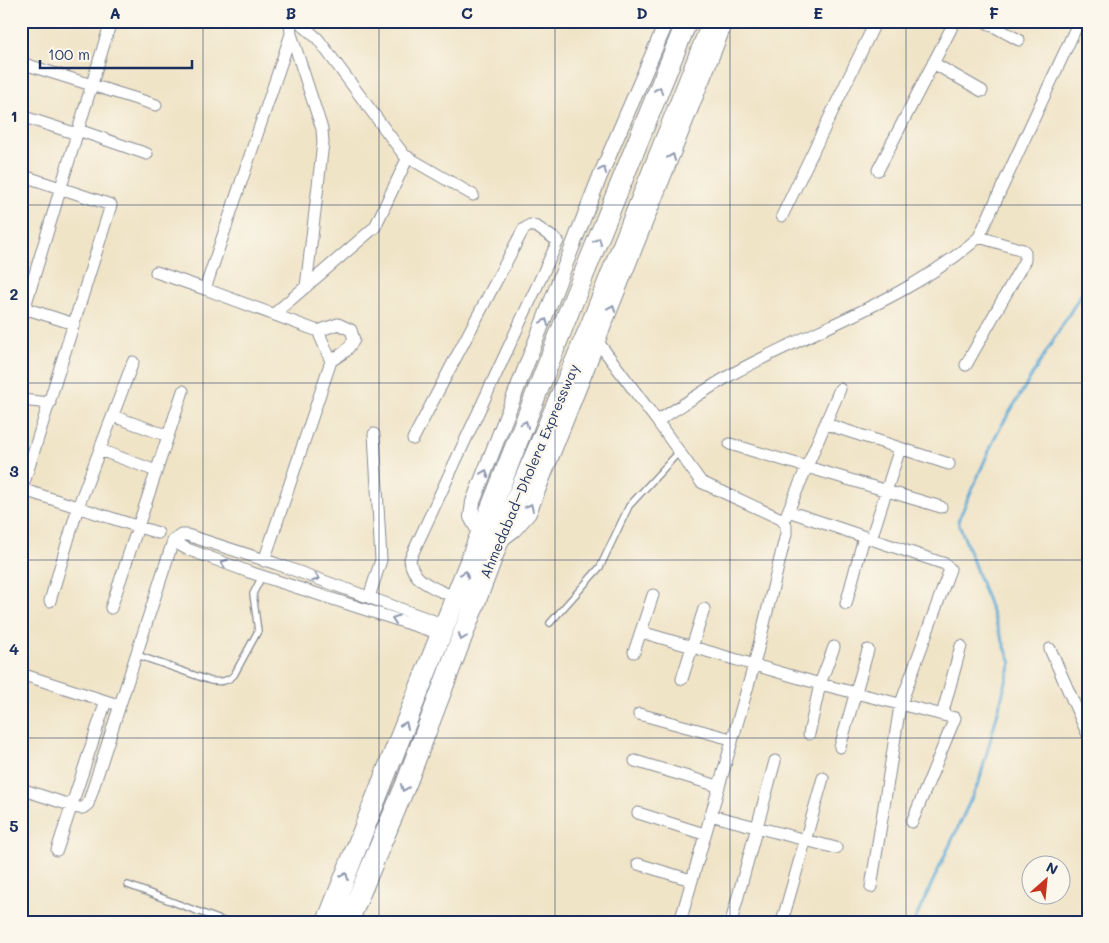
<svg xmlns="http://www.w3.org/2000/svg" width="1109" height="943" font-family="Mali,sans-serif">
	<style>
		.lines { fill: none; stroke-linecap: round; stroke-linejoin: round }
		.stream { stroke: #5ca9d5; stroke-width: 3 }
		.service-casing { stroke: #868a92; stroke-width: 8 }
		.minor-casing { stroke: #868a92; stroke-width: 13 }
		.tertiary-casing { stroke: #868a92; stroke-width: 16 }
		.motorway-casing { stroke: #868a92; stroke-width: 22 }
		.service { stroke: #fff; stroke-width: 5.5 }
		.minor { stroke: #fff; stroke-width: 11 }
		.tertiary { stroke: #fff; stroke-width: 14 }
		.motorway { stroke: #fff; stroke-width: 20 }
		.oneway { stroke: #8d97ae }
		.grid { fill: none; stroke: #1b2f5e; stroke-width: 1; stroke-opacity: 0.55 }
		.labels { text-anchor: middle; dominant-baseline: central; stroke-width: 5; stroke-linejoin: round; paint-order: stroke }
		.street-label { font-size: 14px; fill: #1b2f5e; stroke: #fbf7ec }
		.neatline { fill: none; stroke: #1b2f5e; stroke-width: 2 }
		.grid-label { font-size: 16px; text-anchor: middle; font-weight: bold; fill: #1b2f5e }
	</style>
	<rect width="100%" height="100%" fill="#fbf7ec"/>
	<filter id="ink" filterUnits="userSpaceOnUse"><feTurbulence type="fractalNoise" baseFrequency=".02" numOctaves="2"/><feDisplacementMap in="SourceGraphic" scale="10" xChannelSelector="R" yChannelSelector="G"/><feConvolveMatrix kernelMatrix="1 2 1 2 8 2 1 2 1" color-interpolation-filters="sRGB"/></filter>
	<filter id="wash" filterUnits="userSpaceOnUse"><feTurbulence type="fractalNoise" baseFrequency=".0096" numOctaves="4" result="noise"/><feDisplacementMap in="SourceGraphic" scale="20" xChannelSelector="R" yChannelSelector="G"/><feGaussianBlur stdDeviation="1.12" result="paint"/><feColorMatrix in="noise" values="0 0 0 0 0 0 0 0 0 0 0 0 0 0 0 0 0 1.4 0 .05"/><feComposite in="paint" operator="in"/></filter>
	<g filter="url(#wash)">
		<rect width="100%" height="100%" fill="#f0e4c7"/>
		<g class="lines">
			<path class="stream" d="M 914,922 L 979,782 L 1011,663 L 958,521 L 997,433 L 1088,283"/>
		</g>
	</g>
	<g filter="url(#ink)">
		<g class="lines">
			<g class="service-casing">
				<path id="service" d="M 550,623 L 600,567 L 629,506 L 679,452
					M 137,655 L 211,681 C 221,682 227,682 234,675 L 258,631 L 253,594 L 262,576
					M 128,885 L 226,922"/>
			</g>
			<g class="minor-casing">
				<path id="minor" d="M 298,21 L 318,39 L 404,155 L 473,195
					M 984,21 L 1019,40
					M 291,34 L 322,129 L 323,143 L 306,287
					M 21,63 L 156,105
					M 933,63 L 982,91
					M 21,116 L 77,134
					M 78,130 L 147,154
					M 878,170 L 955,21
					M 21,175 L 111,205 L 21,492
					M 782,216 L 876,21
					M 979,237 L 1079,21
					M 156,272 L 205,289
					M 21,307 L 74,324
					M 274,314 L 375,227 L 408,157
					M 21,320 L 111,21
					M 318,331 L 338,324 L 351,330 L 354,340 L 346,351 L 331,361
					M 598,342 L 657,421
					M 21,400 L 50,403
					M 113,416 L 168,436
					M 826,424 L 949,464
					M 413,439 L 523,230 L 530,225 L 537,227 L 558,241 L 410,559 C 411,582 437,589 456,598
					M 730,444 L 941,507
					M 100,450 L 156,471
					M 21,489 L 158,533
					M 788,511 L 945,564 L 950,569 L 900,706 L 871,887
					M 786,516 L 840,389
					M 871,539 L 900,448
					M 173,541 L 187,549 L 249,572 L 441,634
					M 264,561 L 331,361 L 318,331 L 205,289 L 291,34 L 290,21
					M 369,597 L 381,560 L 374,434
					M 50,601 L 78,507 L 133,362
					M 846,604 L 864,537
					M 111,608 L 183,391
					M 641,632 L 820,684 L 955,718 L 912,822
					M 1050,649 L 1088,735
					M 634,652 L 653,595
					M 21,674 L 112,703
					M 682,679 L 704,609
					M 639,714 L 731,739
					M 942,715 L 961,646
					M 809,734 L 820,684 L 834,647
					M 840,747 L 868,650
					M 635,761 L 718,786
					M 21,789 L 79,808 L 83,808 L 88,804 L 173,541 L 181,535 L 187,535 L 277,564 L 445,625
					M 638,813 L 704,834
					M 710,815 L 836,848
					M 57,850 L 106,701
					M 638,864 L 691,880
					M 680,922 L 754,665 L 786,534 L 786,525 L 781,519 L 701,482 L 657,421 C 683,405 708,388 734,373 C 816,328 908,300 979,237 L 1023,250 L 1025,252 L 1025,260 L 966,365
					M 731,922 L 775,761
					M 782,922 L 823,778"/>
			</g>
			<g class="tertiary-casing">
				<path id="tertiary" d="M 481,535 L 471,517 L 473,502 L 600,176 L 667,21
					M 498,542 L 514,530 L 529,513 L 726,21"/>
			</g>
			<g class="motorway-casing">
				<path id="motorway" d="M 327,922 L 575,296 L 687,21
					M 348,922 L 406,784 L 498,542 L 590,327 L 713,21"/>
			</g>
			<use href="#service" class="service"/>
			<use href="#minor" class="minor"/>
			<use href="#tertiary" class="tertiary"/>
			<use href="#motorway" class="motorway"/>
		</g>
		<defs><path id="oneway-chevron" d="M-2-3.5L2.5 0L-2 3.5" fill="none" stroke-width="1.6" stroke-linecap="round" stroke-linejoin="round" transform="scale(1.25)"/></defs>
		<g class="oneway">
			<use href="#oneway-chevron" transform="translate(659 90) rotate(-68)"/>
			<use href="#oneway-chevron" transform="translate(672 157) rotate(-68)"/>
			<use href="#oneway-chevron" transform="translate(603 170) rotate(-67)"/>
			<use href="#oneway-chevron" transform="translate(598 241) rotate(-68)"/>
			<use href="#oneway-chevron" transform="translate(612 308) rotate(-67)"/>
			<use href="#oneway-chevron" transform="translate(545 322) rotate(-68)"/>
			<use href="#oneway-chevron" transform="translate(525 424) rotate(-68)"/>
			<use href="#oneway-chevron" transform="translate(485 473) rotate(-68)"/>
			<use href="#oneway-chevron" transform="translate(530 507) rotate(-65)"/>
			<use href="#oneway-chevron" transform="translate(224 563) rotate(-160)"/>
			<use href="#oneway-chevron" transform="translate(465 574) rotate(-68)"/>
			<use href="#oneway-chevron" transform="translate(316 578) rotate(20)"/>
			<use href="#oneway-chevron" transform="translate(395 619) rotate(-162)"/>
			<use href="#oneway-chevron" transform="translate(462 637) rotate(111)"/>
			<use href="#oneway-chevron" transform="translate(405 725) rotate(-68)"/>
			<use href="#oneway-chevron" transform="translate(404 788) rotate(112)"/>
			<use href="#oneway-chevron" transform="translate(345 876) rotate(-68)"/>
		</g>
	</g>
	<path class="grid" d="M 203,21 L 203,922M 379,21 L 379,922M 555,21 L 555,922M 730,21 L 730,922M 906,21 L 906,922M 21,205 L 1088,205M 21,383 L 1088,383M 21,560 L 1088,560M 21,738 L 1088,738"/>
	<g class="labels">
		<g class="street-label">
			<text transform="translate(529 471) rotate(-67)">Ahmedabad–Dholera Expressway</text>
		</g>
	</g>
	<rect width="1109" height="943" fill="none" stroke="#fbf7ec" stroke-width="55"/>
	<g transform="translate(1046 880) rotate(27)"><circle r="24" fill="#fbf7ec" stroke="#a1a7b3"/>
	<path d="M0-4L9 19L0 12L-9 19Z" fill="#c8321e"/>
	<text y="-8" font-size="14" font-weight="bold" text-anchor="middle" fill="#1b2f5e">N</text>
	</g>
	<path d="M40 60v8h152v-8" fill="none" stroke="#1b2f5e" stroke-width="2.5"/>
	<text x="48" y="60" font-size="15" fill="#1b2f5e" stroke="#fbf7ec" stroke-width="4" paint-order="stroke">100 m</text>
	<rect x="28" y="28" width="1054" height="888" class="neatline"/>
	<g class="grid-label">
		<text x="115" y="19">A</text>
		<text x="291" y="19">B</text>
		<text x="467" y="19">C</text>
		<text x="642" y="19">D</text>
		<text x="818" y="19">E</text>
		<text x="994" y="19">F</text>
		<text x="14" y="122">1</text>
		<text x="14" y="300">2</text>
		<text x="14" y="477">3</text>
		<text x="14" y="655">4</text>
		<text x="14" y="832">5</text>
	</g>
</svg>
